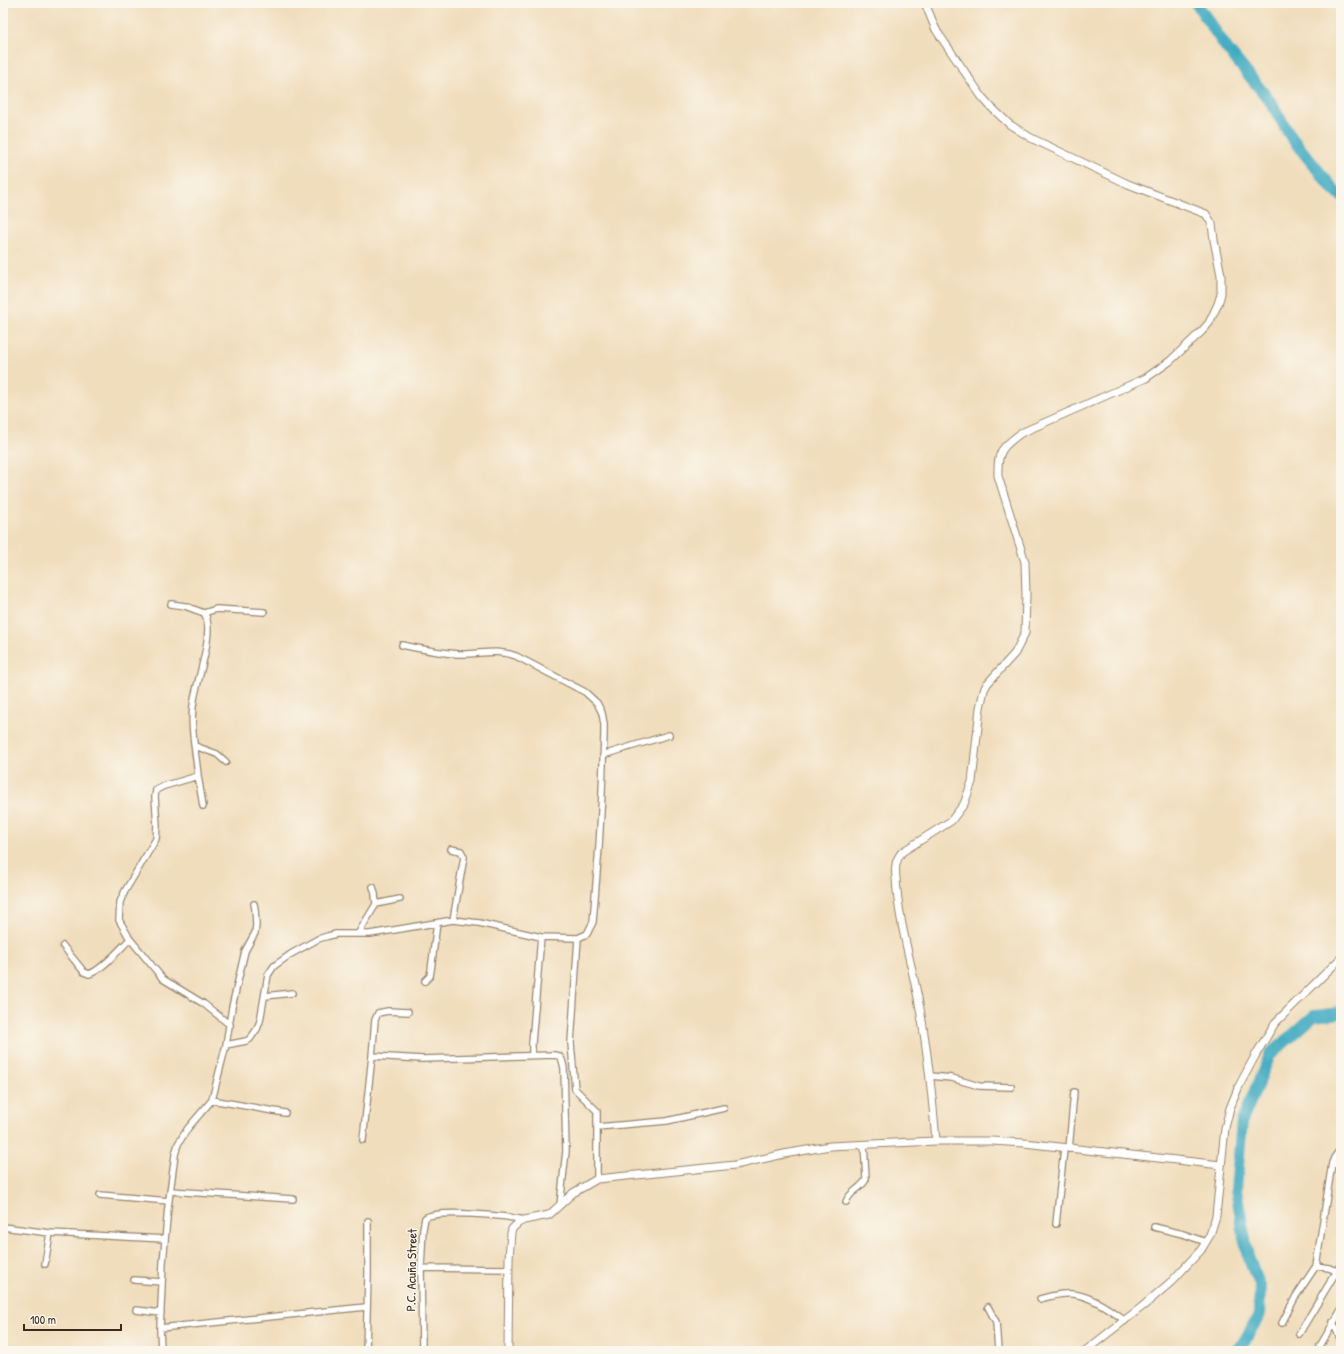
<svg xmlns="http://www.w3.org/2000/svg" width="1344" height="1354" font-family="'Patrick Hand',sans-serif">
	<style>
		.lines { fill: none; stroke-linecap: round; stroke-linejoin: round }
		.river { stroke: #41aac1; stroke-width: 12 }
		.minor-casing { stroke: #96846d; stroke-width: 8 }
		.tertiary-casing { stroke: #96846d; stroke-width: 9 }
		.minor { stroke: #fff; stroke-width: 5.5 }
		.tertiary { stroke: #fff; stroke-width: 7 }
		.labels { text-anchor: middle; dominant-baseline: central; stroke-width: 3; stroke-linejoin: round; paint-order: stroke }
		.street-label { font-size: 13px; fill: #3b2a1e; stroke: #fbf7ec }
	</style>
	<rect width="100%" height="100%" fill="#fbf7ec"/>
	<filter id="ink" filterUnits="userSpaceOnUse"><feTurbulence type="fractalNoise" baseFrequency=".025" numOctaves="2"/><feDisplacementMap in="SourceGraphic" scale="8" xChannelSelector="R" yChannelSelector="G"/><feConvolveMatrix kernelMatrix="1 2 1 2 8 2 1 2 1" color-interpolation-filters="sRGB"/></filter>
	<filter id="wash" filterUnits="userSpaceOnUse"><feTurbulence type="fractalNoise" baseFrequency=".012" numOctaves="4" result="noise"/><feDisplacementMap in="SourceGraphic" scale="16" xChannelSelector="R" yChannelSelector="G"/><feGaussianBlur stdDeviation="0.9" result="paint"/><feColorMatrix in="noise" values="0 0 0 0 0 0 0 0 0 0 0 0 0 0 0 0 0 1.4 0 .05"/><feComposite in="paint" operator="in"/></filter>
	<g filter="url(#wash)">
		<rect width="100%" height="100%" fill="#f0ddbc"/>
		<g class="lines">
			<path class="river" d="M 1196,3 L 1228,50 L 1270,101 L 1291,137 L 1334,190 L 1341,195
				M 1236,1351 L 1243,1343 L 1259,1316 L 1260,1286 L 1248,1257 L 1236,1190 L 1242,1121 L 1270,1055 L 1314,1016 L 1341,1013"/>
		</g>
	</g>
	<g filter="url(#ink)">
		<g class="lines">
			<g class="minor-casing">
				<path id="minor" d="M 171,604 L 185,606 L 204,613
					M 402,645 C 421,649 439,653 458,654 C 480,655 494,648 516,656 L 585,692 L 597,703 L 602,713 L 604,724 L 604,734 L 602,793 L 599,847 L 593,922 L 587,934 L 578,938 L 571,1043 L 575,1089 L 597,1111 L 597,1179
					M 195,746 L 217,754 L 226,762
					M 603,755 L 669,735
					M 198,776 L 203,806
					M 451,849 L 461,851 L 464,857 L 453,920
					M 373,887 L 375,894 L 376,904
					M 358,934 L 376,904 L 400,899
					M 63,946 L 84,972 L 89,974 C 101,971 121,948 130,939
					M 425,981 L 430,976 L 431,970 L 437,923
					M 265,996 L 292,993
					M 230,1025 L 204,1004 L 163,979 L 130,939 L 119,920 L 120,902 L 125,891 L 156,839 L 157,826 L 155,797 L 156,790 L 164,786 L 198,776 C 196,753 189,722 194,700 C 197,680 216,629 204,613 L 216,609 L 264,612
					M 226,1045 L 246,1041 L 250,1039 L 257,1029 L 260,1021 L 268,975 L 274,966 L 291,954 L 318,939 L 328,936 L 336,934 L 370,934 L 388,931 L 453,920 L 479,923 L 541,937 L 578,938
					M 532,1055 L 532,1043 L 541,937
					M 372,1056 L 375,1020 L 378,1013 L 388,1011 L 408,1012
					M 930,1076 L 952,1078 L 979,1086 L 1011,1087
					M 212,1100 L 285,1113
					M 597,1127 L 667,1121 L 724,1108
					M 363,1140 L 372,1056 L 422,1059 L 554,1055 L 559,1056 L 562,1060 L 564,1068 L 566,1151 L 560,1205
					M 1341,1148 L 1334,1158 L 1332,1163 L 1316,1266 L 1329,1268 L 1341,1273
					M 1069,1149 L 1074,1092
					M 1332,1163 L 1341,1165
					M 170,1191 L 293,1199
					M 100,1195 L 169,1201
					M 846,1202 C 849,1191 862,1189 866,1179 L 864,1144
					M 1056,1224 L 1064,1149
					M 3,1227 L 50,1233 L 165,1239
					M 1154,1227 L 1183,1234 L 1206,1242
					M 45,1264 L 50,1233
					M 421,1268 L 509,1269
					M 134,1280 L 162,1282
					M 1040,1299 C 1048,1297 1057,1294 1065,1294 C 1086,1292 1110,1309 1125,1321
					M 988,1307 L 996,1322 L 998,1351
					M 136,1310 L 161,1313
					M 1333,1322 L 1341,1341
					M 1282,1323 L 1296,1296 L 1316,1266
					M 160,1328 L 366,1307
					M 1299,1334 L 1341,1264
					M 1320,1346 L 1341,1310
					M 161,1351 L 160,1328 L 163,1263 L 168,1207 L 175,1155 L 178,1144 L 188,1128 L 212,1100 L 226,1045 L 232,1007 L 245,951 L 255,933 L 256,925 L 255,909 L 254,904
					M 366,1351 L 368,1276 L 368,1221
					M 422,1351 L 421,1268 L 423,1229 L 425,1218 C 438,1209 507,1216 524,1220"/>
			</g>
			<g class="tertiary-casing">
				<path id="tertiary" d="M 925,3 L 936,30 L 982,97 L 991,107 L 1009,124 L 1031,138 L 1128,184 L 1206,214 L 1212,224 L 1214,240 L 1221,275 L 1221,294 L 1218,304 L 1209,323 L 1202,331 L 1170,361 L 1146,378 L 1021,433 C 1002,447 997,451 998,476 L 1025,562 L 1026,595 L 1025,633 L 1015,653 L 987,684 L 984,690 L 980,708 L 972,782 L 964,804 L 951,821 L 902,852 C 895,860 895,868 896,878 C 898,918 910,958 918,998 C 927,1045 932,1093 936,1141
					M 508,1351 L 509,1258 L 511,1233 L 512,1229 L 518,1223 L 524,1220 L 549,1215 L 573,1193 L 597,1179 L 735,1165 L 784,1154 L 830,1146 L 936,1141 L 992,1141 L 1024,1143 L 1221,1165
					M 1085,1351 L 1143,1306 L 1172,1281 L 1201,1250 L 1210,1235 L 1216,1216 L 1225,1128 L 1230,1108 L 1239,1086 L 1255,1056 L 1275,1023 L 1341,958"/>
			</g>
			<use href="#minor" class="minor"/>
			<use href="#tertiary" class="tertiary"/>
		</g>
	</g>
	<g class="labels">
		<g class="street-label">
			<text transform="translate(411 1270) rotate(-89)">P.C. Acuña Street</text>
		</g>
	</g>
	<rect width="1344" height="1354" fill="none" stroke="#fbf7ec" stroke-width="16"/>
	<path d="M24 1324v6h97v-6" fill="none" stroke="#3b2a1e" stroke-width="2"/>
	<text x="30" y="1324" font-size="12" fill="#3b2a1e" stroke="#fbf7ec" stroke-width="3" paint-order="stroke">100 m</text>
</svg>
